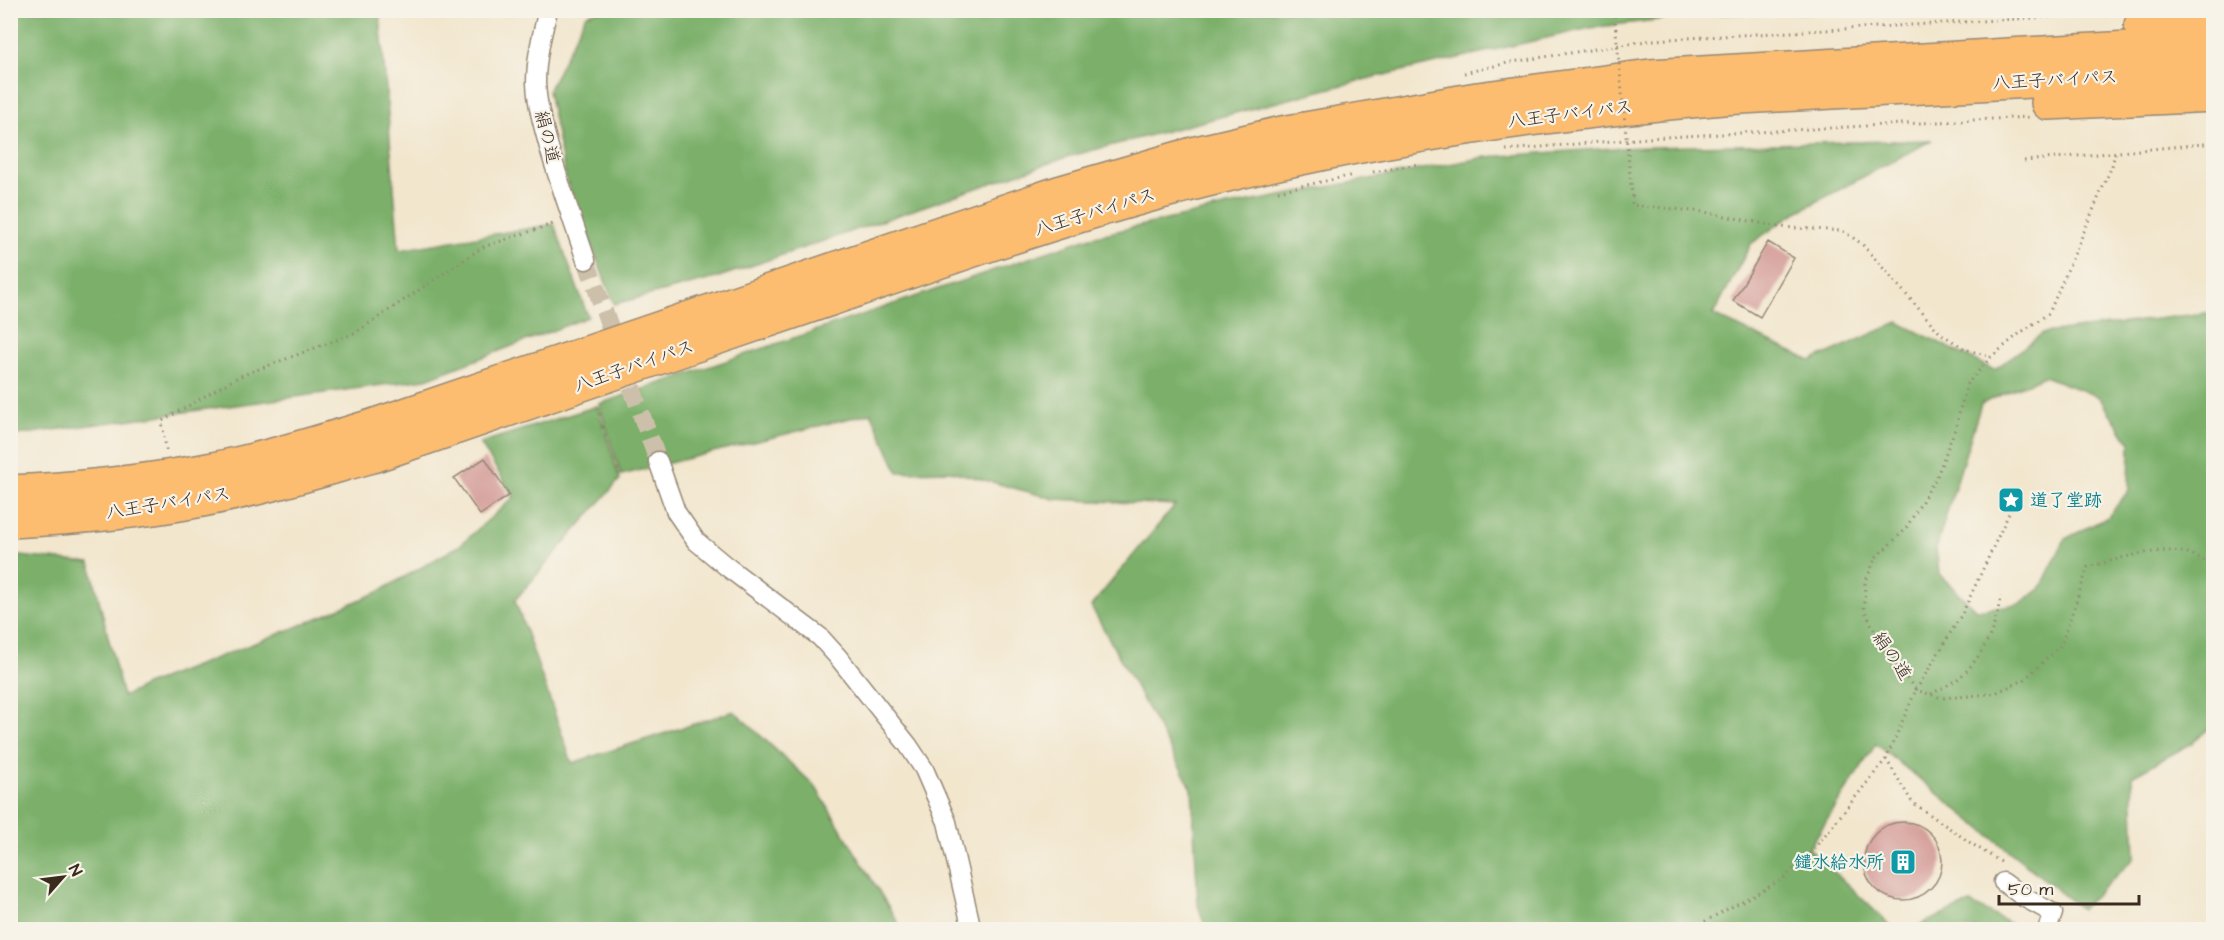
<svg xmlns="http://www.w3.org/2000/svg" width="2224" height="940" font-family="'Architects Daughter','Klee One',sans-serif">
	<style>
		.forest { fill: #7cb06b; stroke: #5c6d44; stroke-width: 1.5; fill-rule: evenodd }
		.building { fill: #d49b98 }
		.lines { fill: none; stroke-linecap: round; stroke-linejoin: round }
		.street-tunnel { stroke: #cdc0aa; stroke-width: 18; stroke-dasharray: 18 9; stroke-linecap: butt }
		.street-casing { stroke: #968876; stroke-width: 21 }
		.highway-casing { stroke: #968876; stroke-width: 36 }
		.path { stroke: #968876; stroke-width: 3; stroke-dasharray: 1.5 4.5; stroke-linecap: butt }
		.street { stroke: #fff; stroke-width: 18 }
		.highway { stroke: #fcbd6f; stroke-width: 33 }
		.path-bridge { stroke: #968876; stroke-width: 3; stroke-dasharray: 1.5 4.5; stroke-linecap: butt }
		.labels { text-anchor: middle; dominant-baseline: central; stroke-width: 4.5; stroke-linejoin: round; paint-order: stroke }
		.street-label { font-size: 18px; fill: #3b2a1e; stroke: #f7f3e8 }
		.culture-label { font-size: 18px; font-weight: bold; fill: #0d838f; stroke: #f7f3e8; text-anchor: start }
	</style>
	<rect width="100%" height="100%" fill="#f7f3e8"/>
	<filter id="ink" filterUnits="userSpaceOnUse"><feTurbulence type="fractalNoise" baseFrequency=".0167" numOctaves="2"/><feDisplacementMap in="SourceGraphic" scale="12" xChannelSelector="R" yChannelSelector="G"/><feConvolveMatrix kernelMatrix="1 2 1 2 8 2 1 2 1" color-interpolation-filters="sRGB"/></filter>
	<filter id="wash" filterUnits="userSpaceOnUse"><feTurbulence type="fractalNoise" baseFrequency=".008" numOctaves="4" result="noise"/><feDisplacementMap in="SourceGraphic" scale="24" xChannelSelector="R" yChannelSelector="G"/><feGaussianBlur stdDeviation="1.35" result="paint"/><feColorMatrix in="noise" values="0 0 0 0 0 0 0 0 0 0 0 0 0 0 0 0 0 1.4 0 .05"/><feComposite in="paint" operator="in"/></filter>
	<g filter="url(#wash)">
		<rect width="100%" height="100%" fill="#f2e6cd"/>
		<path class="forest" d="M 10,11 L 513,11 L 512,14 L 380,15 L 399,250 L 554,224 L 588,317 L 426,379 L 11,436 Z
			M 597,11 L 1891,11 L 1705,14 L 1590,28 L 1358,81 L 1067,157 L 716,278 L 614,304 L 566,179 L 548,91 L 586,15 Z
			M 1932,140 L 1790,216 L 1751,244 L 1713,315 L 1811,361 L 1898,322 L 1994,370 L 2043,333 L 2213,312 L 2213,725 L 2191,744 L 2132,776 L 2135,858 L 2081,909 L 1876,744 L 1809,848 L 1894,929 L 1206,929 L 1198,905 L 1192,789 L 1091,606 L 1175,505 L 1054,499 L 951,471 L 898,472 L 871,413 L 621,475 L 599,404 L 1091,237 L 1228,206 L 1486,157 L 1613,148 ZM 2044,376 L 2099,397 L 2130,443 L 2129,490 L 2108,517 L 2065,539 L 2040,589 L 2019,604 L 1976,610 L 1939,574 L 1936,548 L 1981,404 Z
			M 597,406 L 620,479 L 515,600 L 572,763 L 734,711 L 815,786 L 902,929 L 11,929 L 11,555 L 90,563 L 123,697 L 146,685 L 299,626 L 378,592 L 459,546 L 514,497 L 480,443 Z
			M 1970,903 L 2020,929 L 1910,929 Z"/>
		<g id="blocks">
			<path class="building" d="M 1768,242 L 1794,258 L 1760,317 L 1733,301 Z
				M 485,458 L 509,495 L 480,515 L 454,478 Z
				M1864 861a39 39 0 1 1 78 0a39 39 0 1 1-78 0Z"/>
		</g>
	</g>
	<g filter="url(#ink)">
		<use href="#blocks" fill-opacity="0" stroke="#968876" stroke-width="1.5"/>
		<g class="lines">
			<path class="street-tunnel" d="M 586,260 L 658,461"/>
			<g class="street-casing">
				<path id="street" d="M 548,10 C 542,34 536,58 536,83 C 537,106 544,129 550,151 C 561,188 574,224 586,260
					M 658,461 L 676,512 L 696,541 L 726,566 L 820,637 L 838,657 L 908,745 L 924,769 L 947,822 L 972,930
					M 2003,882 L 2025,898 L 2053,913 L 2047,930"/>
			</g>
			<g class="highway-casing">
				<path id="highway" d="M 2141,25 L 2214,20
					M 2048,103 L 2214,95
					M 10,492 C 73,489 135,483 197,472 C 255,462 312,444 369,427 L 1058,193 L 1196,153 L 1282,133 L 1477,99 L 1650,76 L 2214,43
					M 10,521 C 75,518 139,512 202,500 C 261,489 318,471 376,455 C 526,403 677,351 828,300 C 952,257 1076,213 1203,181 C 1373,137 1548,113 1723,98 L 2214,71"/>
			</g>
			<path class="path" d="M 1464,73 L 1512,62 L 1653,40 L 2119,13
				M 1506,150 L 1648,138 L 2029,117
				M 2024,161 L 2214,143
				M 1373,172 L 1419,164
				M 1278,191 L 1354,175
				M 1632,196 L 1632,205 L 1704,212 L 1780,227 L 1843,231 L 1862,244 L 1940,333 L 1965,349 L 1991,357
				M 166,450 L 162,421 L 238,377 L 355,333 L 483,247 L 556,223
				M 2019,492 L 1962,614 L 1916,690 L 1942,698 L 1969,696 L 1995,693 L 2024,680 L 2061,645 L 2088,567 C 2119,559 2155,546 2187,553 C 2196,555 2205,562 2214,566
				M 1931,694 C 1940,689 1951,684 1959,678 C 1982,658 1998,626 2000,596
				M 1886,759 L 1912,802 L 1972,844 L 2001,862 L 2001,865
				M 2212,763 L 2214,792
				M 1689,930 L 1783,879 L 1813,850 L 1886,759 L 1916,690 L 1882,647 L 1864,609 L 1865,583 L 1876,557 L 1905,530 L 1937,476 L 1955,429 L 1967,384 L 1991,357 L 2020,333 L 2049,313 L 2112,166 L 2115,153"/>
			<use href="#street" class="street"/>
			<use href="#highway" class="highway"/>
			<path class="path-bridge" d="M 1614,10 L 1632,196"/>
		</g>
	</g>
	<defs>
		<g id="sight-square" transform="scale(1.35)"><rect x="-9" y="-9" width="18" height="18" rx="4" fill="#0f9aa8" stroke="#f7f3e8"/><path d="M0-6L1.8-2.2L6-1.7L2.9 1.2L3.7 5.4L0 3.3L-3.7 5.4L-2.9 1.2L-6-1.7L-1.8-2.2Z" fill="#fff"/></g>
		<g id="building-square" transform="scale(1.35)"><rect x="-9" y="-9" width="18" height="18" rx="4" fill="#0f9aa8" stroke="#f7f3e8"/><path d="M-4-6H4V6H1V3H-1V6H-4ZM-2.5-4.3h1.7v1.8h-1.7ZM.8-4.3h1.7v1.8H.8ZM-2.5-1h1.7V.8h-1.7ZM.8-1h1.7V.8H.8Z" fill="#fff"/></g>
	</defs>
	<g fill-rule="evenodd">
		<use href="#sight-square" x="2011" y="500"/>
		<use href="#building-square" x="1903" y="862"/>
	</g>
	<g class="labels">
		<g class="street-label">
			<text transform="translate(2055 80) rotate(-3)">八王子バイパス</text>
			<text transform="translate(1570 114) rotate(-7)">八王子バイパス</text>
			<text transform="translate(547 137) rotate(76)">絹の道</text>
			<text transform="translate(1095 212) rotate(-17)">八王子バイパス</text>
			<text transform="translate(634 366) rotate(-19)">八王子バイパス</text>
			<text transform="translate(168 503) rotate(-9)">八王子バイパス</text>
			<text transform="translate(1892 656) rotate(56)">絹の道</text>
		</g>
		<g class="culture-label">
			<text x="2030" y="500">道了堂跡</text>
			<text x="1884" y="862" text-anchor="end">鑓水給水所</text>
		</g>
	</g>
	<rect width="2224" height="940" fill="none" stroke="#f7f3e8" stroke-width="36"/>
	<g transform="translate(63 877) rotate(62)" stroke="#f7f3e8" stroke-width="4.5" paint-order="stroke">
	<path d="M0-4.5L10 22L0 15L-10 22Z" fill="#3b2a1e"/>
	<text y="-9" font-size="16" font-weight="bold" text-anchor="middle" fill="#3b2a1e">N</text>
	</g>
	<path d="M1999 895v9h140v-9" fill="none" stroke="#3b2a1e" stroke-width="3"/>
	<text x="2008" y="895" font-size="18" fill="#3b2a1e" stroke="#f7f3e8" stroke-width="4.5" paint-order="stroke">50 m</text>
</svg>
